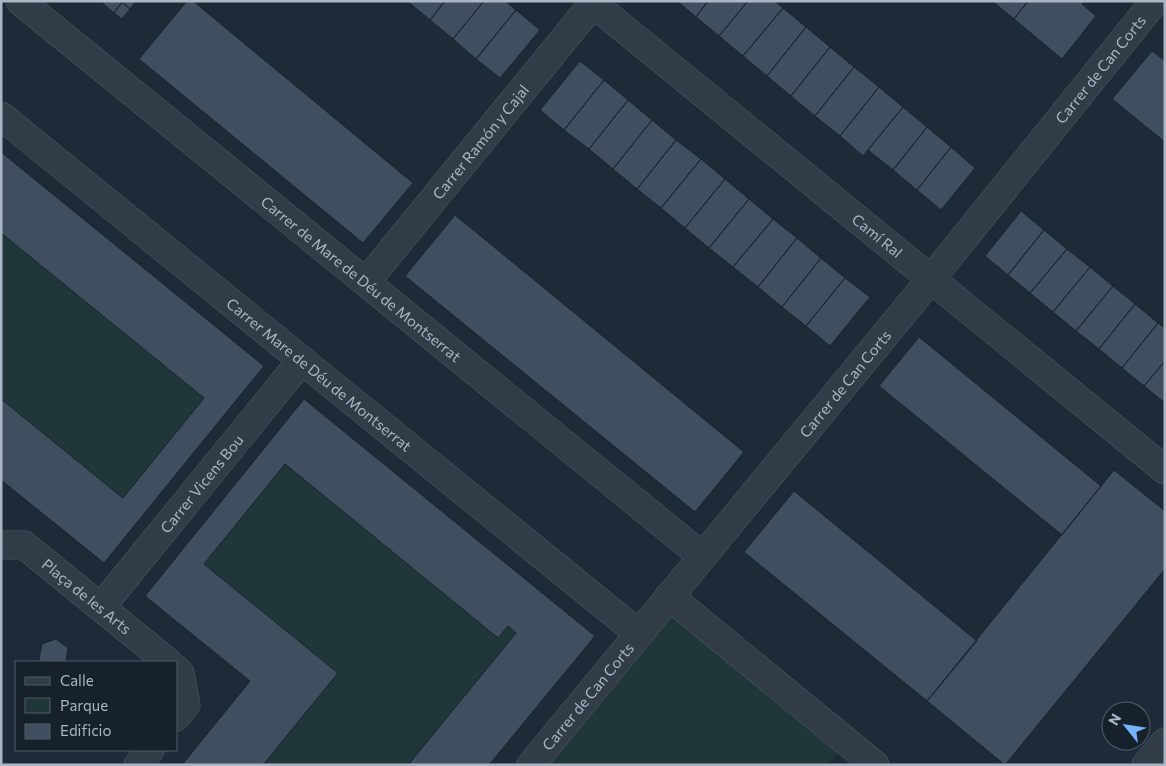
<svg xmlns="http://www.w3.org/2000/svg" width="1166" height="766" font-family="Commissioner,sans-serif">
	<style>
		.green { fill: #1f3738 }
		.building { fill: #404f5f; stroke: #19232d }
		.lines { fill: none; stroke-linecap: round; stroke-linejoin: round }
		.minor-casing { stroke: #4f5966; stroke-width: 29 }
		.minor { stroke: #313c47; stroke-width: 28 }
		.labels { text-anchor: middle; dominant-baseline: central; stroke-width: 4.5; stroke-linejoin: round; paint-order: stroke }
		.street-label { font-size: 15px; fill: #abb6c5; stroke: #17212b }
	</style>
	<rect width="100%" height="100%" fill="#1e2a37"/>
	<path class="green" d="M 1,233 L 204,398 L 123,498 L 1,399 Z
		M 285,464 L 498,638 L 508,626 L 516,633 L 408,765 L 263,765 L 338,673 L 204,564 Z
		M 669,596 L 848,742 L 828,765 L 531,765 Z"/>
	<path class="building" d="M 100,1 L 136,1 L 130,9 L 122,2 L 114,13 Z
		M 187,1 L 193,1 L 413,183 L 363,243 L 139,59 Z
		M 407,1 L 445,1 L 430,20 Z
		M 445,1 L 484,1 L 453,39 L 430,20 Z
		M 484,1 L 505,1 L 516,10 L 476,59 L 453,39 Z
		M 677,1 L 708,1 L 696,17 Z
		M 708,1 L 748,1 L 719,36 L 696,17 Z
		M 748,1 L 775,1 L 783,8 L 743,56 L 719,36 Z
		M 992,1 L 1028,1 L 1014,19 Z
		M 1028,1 L 1085,1 L 1082,4 L 1096,16 L 1062,59 L 1014,19 Z
		M 122,2 L 130,9 L 122,19 L 114,13 Z
		M 783,8 L 806,27 L 767,76 L 743,56 Z
		M 516,10 L 540,30 L 500,78 L 476,59 Z
		M 806,27 L 830,47 L 791,96 L 767,76 Z
		M 830,47 L 854,67 L 815,116 L 791,96 Z
		M 1152,51 L 1165,61 L 1165,142 L 1112,99 Z
		M 580,61 L 604,80 L 564,130 L 540,110 Z
		M 854,67 L 879,87 L 840,136 L 815,116 Z
		M 604,80 L 628,100 L 589,149 L 564,130 Z
		M 879,87 L 903,107 L 863,156 L 840,136 Z
		M 628,100 L 652,120 L 613,169 L 589,149 Z
		M 903,107 L 927,127 L 893,170 L 868,150 Z
		M 652,120 L 676,140 L 637,189 L 613,169 Z
		M 927,127 L 951,147 L 917,190 L 893,170 Z
		M 676,140 L 701,159 L 661,208 L 637,189 Z
		M 951,147 L 975,168 L 941,210 L 917,190 Z
		M 1,152 L 264,366 L 104,563 L 1,480 L 1,399 L 123,498 L 204,398 L 1,233 Z
		M 701,159 L 725,179 L 685,228 L 661,208 Z
		M 725,179 L 749,199 L 709,248 L 685,228 Z
		M 749,199 L 773,219 L 733,267 L 709,248 Z
		M 1021,211 L 1044,230 L 1008,275 L 985,256 Z
		M 455,215 L 744,452 L 695,512 L 405,276 Z
		M 773,219 L 797,238 L 758,287 L 733,267 Z
		M 1044,230 L 1067,249 L 1030,293 L 1008,275 Z
		M 797,238 L 821,258 L 782,307 L 758,287 Z
		M 1067,249 L 1090,267 L 1053,312 L 1030,293 Z
		M 821,258 L 845,278 L 806,326 L 782,307 Z
		M 1090,267 L 1113,286 L 1076,331 L 1053,312 Z
		M 845,278 L 870,297 L 830,346 L 806,326 Z
		M 1113,286 L 1135,304 L 1099,349 L 1076,331 Z
		M 1135,304 L 1158,323 L 1122,368 L 1099,349 Z
		M 1158,323 L 1165,328 L 1165,361 L 1144,386 L 1122,368 Z
		M 919,337 L 1101,486 L 1062,535 L 879,386 Z
		M 1165,361 L 1165,403 L 1144,386 Z
		M 304,399 L 595,636 L 489,765 L 408,765 L 516,633 L 508,626 L 498,638 L 285,464 L 204,564 L 338,673 L 263,765 L 182,765 L 250,681 L 145,596 Z
		M 1114,470 L 1165,511 L 1165,569 L 1005,765 L 927,701 Z
		M 794,491 L 977,641 L 927,701 L 744,552 Z
		M 56,639 L 68,648 L 66,662 L 42,662 L 39,659 L 42,644 Z"/>
	<g class="lines">
		<g class="minor-casing">
			<g id="minor">
				<path id="s1" d="M 20,1 L 702,556"/>
				<path id="s2" d="M 590,1 L 1165,470"/>
				<path id="s3" d="M 1,116 L 638,633"/>
				<path id="s4" d="M 366,282 L 595,1"/>
				<path id="s5" d="M 1,545 L 24,545 L 168,662"/>
				<path d="M 669,596 L 875,765"/>
				<path id="s6" d="M 101,607 L 302,360"/>
				<path d="M 176,669 L 180,673 L 186,705 L 176,717"/>
				<path d="M 138,765 L 150,750"/>
				<path id="s7" d="M 531,765 L 931,279 L 1155,1"/>
				<path d="M 1146,765 L 1165,742"/>
			</g>
		</g>
		<use href="#minor" class="minor"/>
	</g>
	<g class="labels">
		<g class="street-label">
			<text stroke="none"><textPath href="#s7" startOffset="899">Carrer de Can Corts</textPath></text>
			<text stroke="none"><textPath href="#s4" startOffset="181">Carrer Ramón y Cajal</textPath></text>
			<text stroke="none"><textPath href="#s2" startOffset="371">Camí Ral</textPath></text>
			<text stroke="none"><textPath href="#s1" startOffset="440">Carrer de Mare de Déu de Montserrat</textPath></text>
			<text stroke="none"><textPath href="#s3" startOffset="410">Carrer Mare de Déu de Montserrat</textPath></text>
			<text stroke="none"><textPath href="#s7" startOffset="494">Carrer de Can Corts</textPath></text>
			<text stroke="none"><textPath href="#s6" startOffset="159">Carrer Vicens Bou</textPath></text>
			<text stroke="none"><textPath href="#s5" startOffset="104">Plaça de les Arts</textPath></text>
			<text stroke="none"><textPath href="#s7" startOffset="89">Carrer de Can Corts</textPath></text>
		</g>
	</g>
	<rect width="1166" height="766" fill="none" stroke="#abb6c5" stroke-width="5"/>
	<rect x="15" y="661" width="162" height="90" fill="#17212b" stroke="#525d69"/>
	<rect x="25" y="677" width="25" height="8" fill="#313c47" stroke="#525d69"/>
	<text x="60" y="686" font-size="15" fill="#abb6c5">Calle</text>
	<rect x="25" y="698" width="25" height="15" fill="#1f3738" stroke="#525d69"/>
	<text x="60" y="711" font-size="15" fill="#abb6c5">Parque</text>
	<rect x="25" y="724" width="25" height="15" fill="#404f5f" stroke="#525d69"/>
	<text x="60" y="736" font-size="15" fill="#abb6c5">Edificio</text>
	<g transform="translate(1126 726) rotate(300)"><circle r="24" fill="#17212b" stroke="#525d69"/>
	<path d="M0-4L9 19L0 12L-9 19Z" fill="#76b4ff"/>
	<text y="-8" font-size="14" font-weight="bold" text-anchor="middle" fill="#abb6c5">N</text>
	</g>
</svg>
